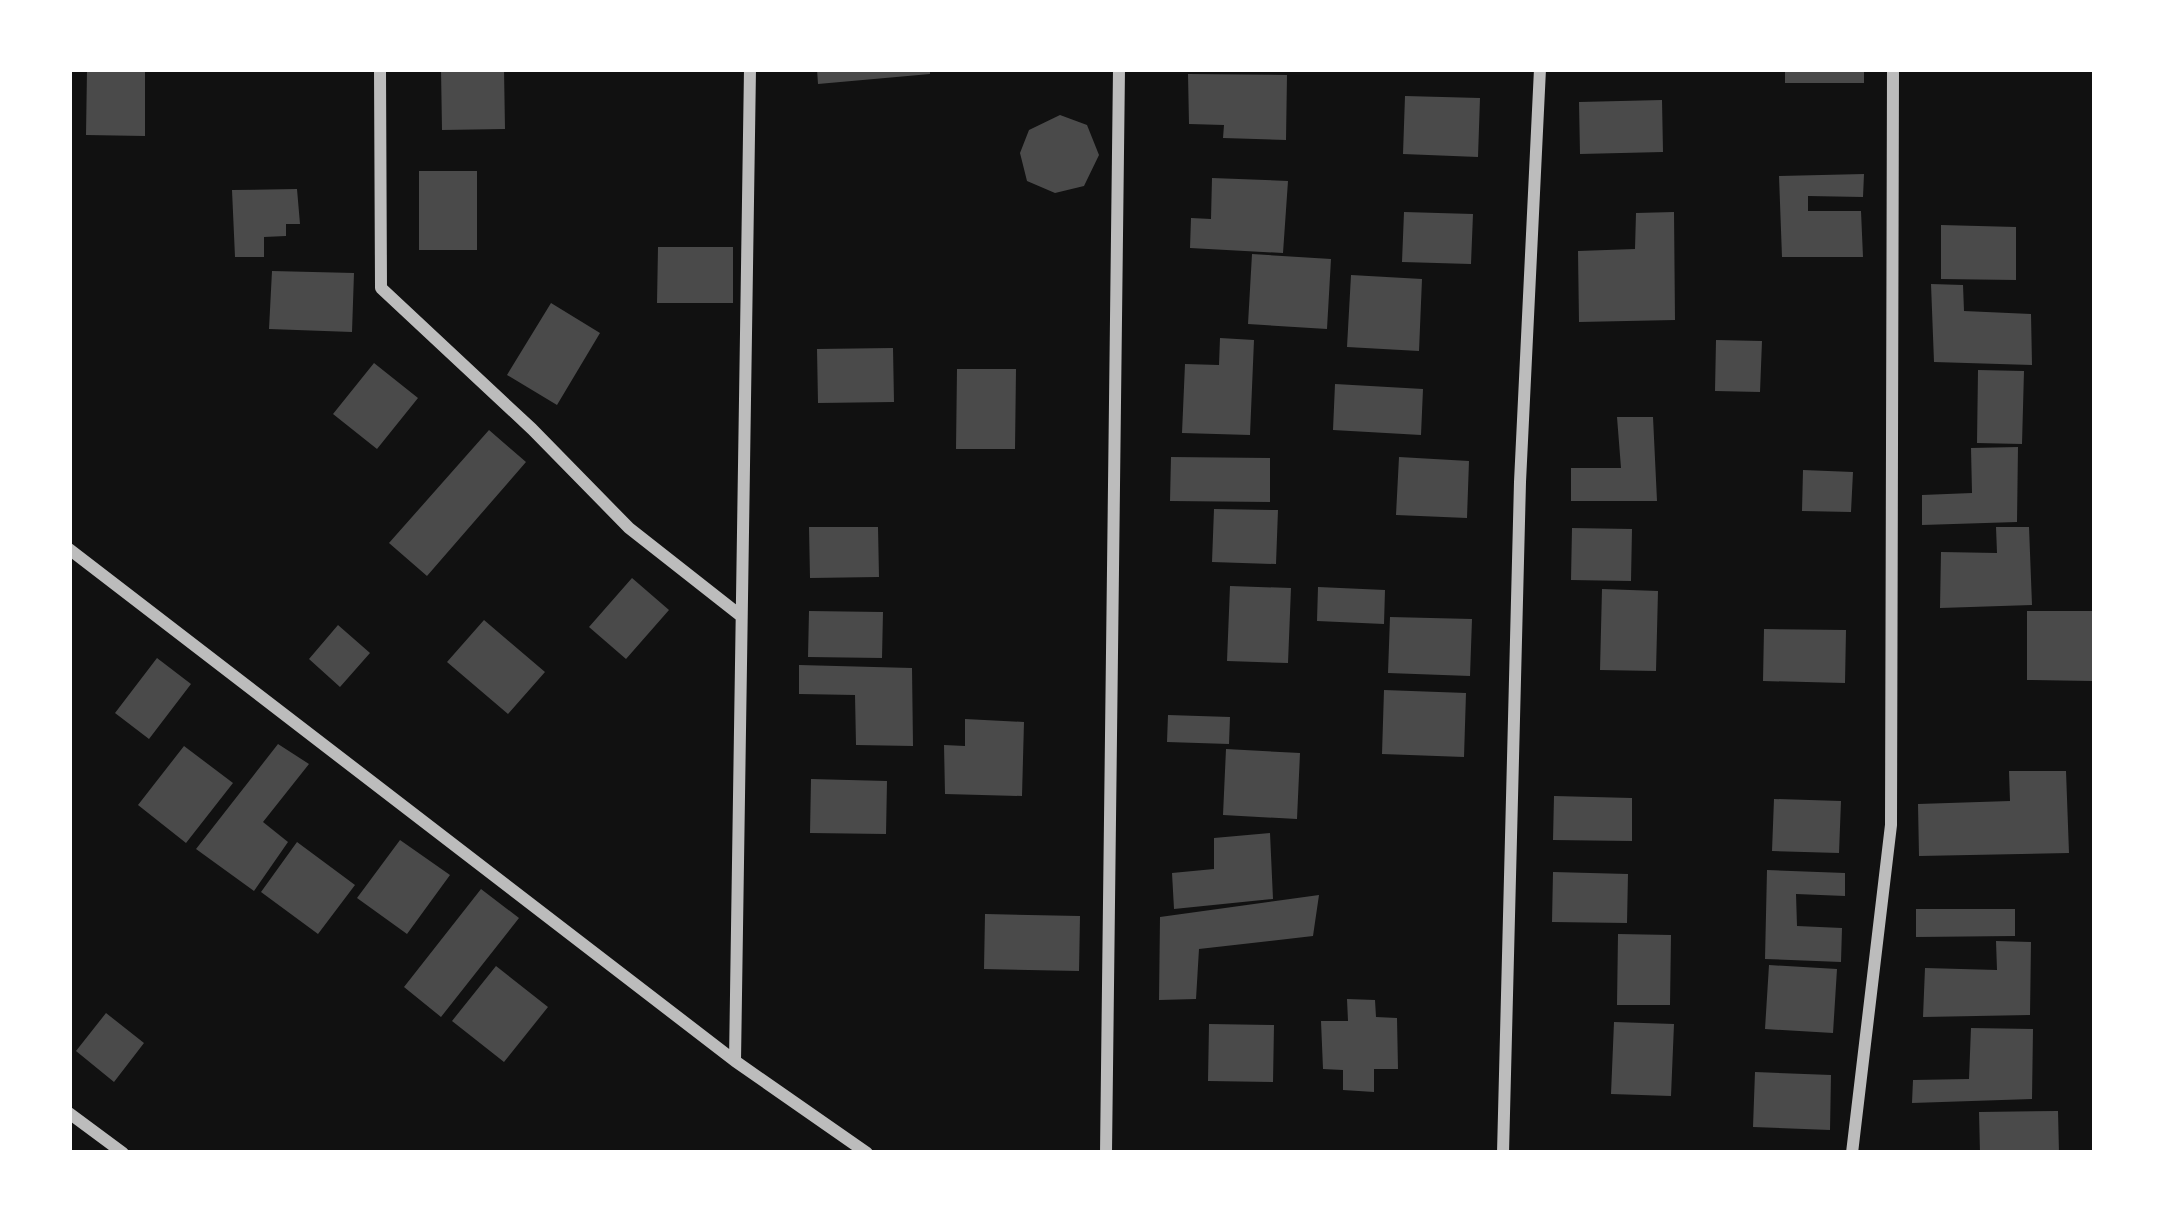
<svg xmlns="http://www.w3.org/2000/svg" width="2164" height="1222" font-family="Arial,sans-serif">
	<style>
		.building { fill: #4a4a4a }
		.lines { fill: none; stroke-linecap: round; stroke-linejoin: round }
		.minor { stroke: #bcbcbc; stroke-width: 12 }
	</style>
	<rect width="100%" height="100%" fill="#111"/>
	<path class="building" d="M 441,69 L 504,69 L 505,129 L 442,130 Z
		M 817,69 L 930,69 L 930,74 L 818,84 Z
		M 1785,69 L 1864,69 L 1864,83 L 1785,83 Z
		M 87,70 L 145,71 L 145,136 L 86,135 Z
		M 1188,74 L 1287,75 L 1286,140 L 1223,138 L 1224,125 L 1189,124 Z
		M 1405,96 L 1480,98 L 1478,157 L 1403,154 Z
		M 1662,100 L 1663,152 L 1580,154 L 1579,102 Z
		M 1060,115 L 1087,125 L 1099,155 L 1084,186 L 1055,193 L 1027,181 L 1020,153 L 1029,130 Z
		M 419,171 L 477,171 L 477,250 L 419,250 Z
		M 1864,174 L 1863,197 L 1808,196 L 1808,211 L 1861,211 L 1863,257 L 1782,257 L 1779,176 Z
		M 1212,178 L 1288,181 L 1283,253 L 1190,248 L 1191,218 L 1211,219 Z
		M 297,189 L 300,224 L 286,224 L 286,236 L 264,237 L 264,257 L 235,257 L 232,190 Z
		M 1404,212 L 1473,214 L 1471,264 L 1402,262 Z
		M 1674,212 L 1675,320 L 1579,322 L 1578,251 L 1635,249 L 1636,213 Z
		M 1941,225 L 2016,227 L 2016,280 L 1941,279 Z
		M 658,247 L 733,247 L 733,303 L 657,303 Z
		M 1252,254 L 1331,259 L 1327,329 L 1248,324 Z
		M 272,271 L 354,273 L 352,332 L 269,329 Z
		M 1351,275 L 1422,279 L 1419,351 L 1347,347 Z
		M 1931,284 L 1963,285 L 1964,311 L 2031,314 L 2032,365 L 1934,362 Z
		M 551,303 L 600,333 L 557,405 L 507,375 Z
		M 1220,338 L 1254,340 L 1250,435 L 1182,433 L 1185,364 L 1219,365 Z
		M 1716,340 L 1762,341 L 1760,392 L 1715,391 Z
		M 893,348 L 894,402 L 818,403 L 817,349 Z
		M 374,363 L 418,398 L 377,449 L 333,414 Z
		M 957,369 L 1016,369 L 1015,449 L 956,449 Z
		M 1978,370 L 2024,371 L 2022,444 L 1977,443 Z
		M 1335,384 L 1423,389 L 1421,435 L 1333,430 Z
		M 1617,417 L 1653,417 L 1657,501 L 1571,501 L 1571,468 L 1621,468 Z
		M 489,430 L 526,462 L 427,576 L 389,543 Z
		M 2018,447 L 2017,522 L 1922,525 L 1922,495 L 1972,493 L 1971,448 Z
		M 1171,457 L 1270,458 L 1270,502 L 1170,501 Z
		M 1399,457 L 1469,461 L 1467,518 L 1396,515 Z
		M 1803,470 L 1853,472 L 1851,512 L 1802,511 Z
		M 1214,509 L 1278,510 L 1276,564 L 1212,562 Z
		M 809,527 L 878,527 L 879,577 L 810,578 Z
		M 1996,527 L 2029,527 L 2032,605 L 1940,608 L 1941,552 L 1997,553 Z
		M 1572,528 L 1632,529 L 1631,581 L 1571,580 Z
		M 632,578 L 669,610 L 626,659 L 589,627 Z
		M 1230,586 L 1291,588 L 1288,663 L 1227,661 Z
		M 1318,587 L 1385,590 L 1384,624 L 1317,621 Z
		M 1602,589 L 1658,591 L 1656,671 L 1600,670 Z
		M 809,611 L 883,612 L 882,658 L 808,657 Z
		M 2027,611 L 2092,611 L 2092,681 L 2027,680 Z
		M 1390,617 L 1472,619 L 1470,676 L 1388,673 Z
		M 484,620 L 545,672 L 508,714 L 447,662 Z
		M 338,625 L 370,653 L 340,687 L 309,659 Z
		M 1764,629 L 1846,630 L 1845,683 L 1763,681 Z
		M 157,658 L 191,684 L 149,739 L 115,713 Z
		M 799,665 L 912,668 L 913,746 L 856,745 L 855,695 L 799,694 Z
		M 1384,690 L 1466,693 L 1464,757 L 1382,754 Z
		M 1168,715 L 1230,717 L 1229,744 L 1167,742 Z
		M 965,719 L 1024,722 L 1022,796 L 945,794 L 944,745 L 965,746 Z
		M 278,744 L 309,764 L 263,822 L 288,842 L 254,891 L 196,849 Z
		M 184,746 L 233,783 L 186,843 L 138,805 Z
		M 1226,749 L 1300,753 L 1297,819 L 1223,815 Z
		M 2009,771 L 2066,771 L 2069,853 L 1919,856 L 1918,804 L 2010,801 Z
		M 811,779 L 887,781 L 886,834 L 810,833 Z
		M 1554,796 L 1632,798 L 1632,841 L 1553,840 Z
		M 1774,799 L 1841,801 L 1839,853 L 1772,851 Z
		M 1270,833 L 1273,899 L 1174,909 L 1172,873 L 1214,869 L 1214,838 Z
		M 400,840 L 450,875 L 407,934 L 357,898 Z
		M 297,842 L 355,885 L 318,934 L 261,892 Z
		M 1767,870 L 1845,873 L 1845,896 L 1796,894 L 1797,926 L 1842,928 L 1841,962 L 1765,959 Z
		M 1553,872 L 1628,874 L 1627,923 L 1552,922 Z
		M 481,889 L 519,918 L 441,1017 L 404,987 Z
		M 1319,895 L 1313,936 L 1199,949 L 1196,999 L 1159,1000 L 1160,917 Z
		M 1916,909 L 2015,909 L 2015,936 L 1916,937 Z
		M 985,914 L 1080,916 L 1079,971 L 984,969 Z
		M 1618,934 L 1671,935 L 1670,1005 L 1617,1005 Z
		M 1996,941 L 2031,942 L 2030,1015 L 1923,1017 L 1925,968 L 1997,970 Z
		M 1769,965 L 1837,969 L 1833,1033 L 1765,1029 Z
		M 496,966 L 548,1007 L 504,1062 L 452,1021 Z
		M 1347,999 L 1375,1000 L 1376,1017 L 1397,1018 L 1398,1069 L 1374,1069 L 1374,1092 L 1343,1090 L 1343,1070 L 1323,1069 L 1321,1021 L 1348,1021 Z
		M 106,1013 L 144,1043 L 114,1082 L 76,1051 Z
		M 1614,1022 L 1674,1024 L 1671,1096 L 1611,1094 Z
		M 1209,1024 L 1274,1025 L 1273,1082 L 1208,1081 Z
		M 1971,1028 L 2033,1029 L 2032,1099 L 1912,1103 L 1913,1080 L 1969,1079 Z
		M 1755,1072 L 1831,1075 L 1830,1130 L 1753,1127 Z
		M 2058,1111 L 2059,1153 L 1980,1153 L 1979,1112 Z"/>
	<g class="lines">
		<path class="minor" d="M 380,69 L 381,288 L 532,429 L 629,528 L 741,616
			M 69,549 L 735,1061 L 867,1153
			M 735,1061 L 750,69
			M 69,1113 L 123,1153
			M 1106,1153 L 1119,69
			M 1503,1153 L 1520,482 L 1540,69
			M 1852,1153 L 1891,825 L 1893,69"/>
	</g>
	<rect width="2164" height="1222" fill="none" stroke="#ffffff" stroke-width="144"/>
</svg>
